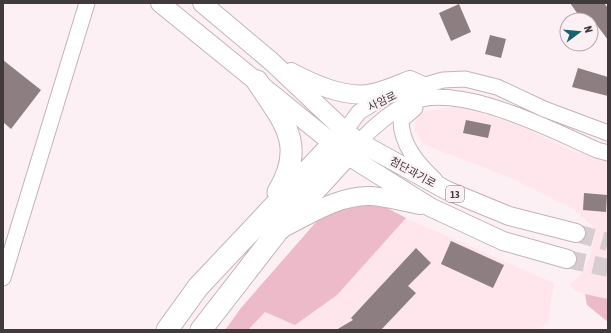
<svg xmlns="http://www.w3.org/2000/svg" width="611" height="333" font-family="'Asap Condensed','Noto Sans KR',sans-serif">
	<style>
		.built { fill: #ffe6ec }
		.green { fill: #ecbac8 }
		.building { fill: #8d7e82 }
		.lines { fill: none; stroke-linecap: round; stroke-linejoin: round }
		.major-tunnel { stroke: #d7cccf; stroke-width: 18; stroke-dasharray: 18 9; stroke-linecap: butt }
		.minor-casing { stroke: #c3b3b7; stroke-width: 17 }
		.major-casing { stroke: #c3b3b7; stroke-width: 20 }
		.highway-casing { stroke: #c3b3b7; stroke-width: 23 }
		.minor { stroke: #fff; stroke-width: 15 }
		.major { stroke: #fff; stroke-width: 18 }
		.highway { stroke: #fff; stroke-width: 21 }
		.labels { text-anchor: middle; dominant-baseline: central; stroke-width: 4; stroke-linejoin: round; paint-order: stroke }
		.shield { fill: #fdf0f4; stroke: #797173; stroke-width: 1 }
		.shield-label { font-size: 10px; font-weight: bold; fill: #403a3c }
		.street-label { font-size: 11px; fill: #403a3c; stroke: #fdf0f4 }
	</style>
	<rect width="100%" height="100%" fill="#fdf0f4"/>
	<path class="built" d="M 468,105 L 503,117 L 570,150 L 608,161 L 608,299 L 585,294 L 576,291 L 569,285 L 580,275 L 590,257 L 596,230 L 573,209 L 513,179 L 423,144 L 415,131 L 415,119 L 425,111 Z
		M 406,218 L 554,283 L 548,323 L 534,330 L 248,330 L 265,312 L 337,295 Z"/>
	<path class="green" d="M 376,202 L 406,218 L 337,295 L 295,325 L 265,312 L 248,330 L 225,330 L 241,308 L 323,214 L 338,205 Z
		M 585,294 L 608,299 L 608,322 L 587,305 Z"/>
	<path class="building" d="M 570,3 L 604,3 L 608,8 L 608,40 L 593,20 L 582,20 Z
		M 459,4 L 471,32 L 451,41 L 439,13 Z
		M 490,35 L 506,39 L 501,58 L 485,54 Z
		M 3,60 L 41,90 L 11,129 L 3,122 Z
		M 578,68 L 608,77 L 608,96 L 572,87 Z
		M 466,120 L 491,125 L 488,138 L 463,133 Z
		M 584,193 L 607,195 L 606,212 L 583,210 Z
		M 451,241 L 504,265 L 493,288 L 441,264 Z
		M 416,248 L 431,263 L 408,286 L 416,293 L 381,330 L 336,330 L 353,320 L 351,318 Z"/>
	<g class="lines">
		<path class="major-tunnel" d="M 576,233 L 608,242
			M 567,259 L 608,268"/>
		<g class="minor-casing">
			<path id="minor" d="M 415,108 L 401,120 C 401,145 418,164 435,180
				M 345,131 L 359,112 L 384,97 L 443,80 L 465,79 L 497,87 L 544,109 L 608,133
				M 359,142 C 373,127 389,113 407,104 C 455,79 551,130 597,150 L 608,153
				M 3,278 L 87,3"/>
		</g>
		<g class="major-casing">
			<path id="major" d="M 160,3 L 347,155 L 430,207 L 503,241 L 567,259
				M 202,3 L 272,62 L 345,131 L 359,142 L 446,190 L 509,216 L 576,233
				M 291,72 C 314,84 342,97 368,94 C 382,92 397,85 410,80 L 421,85
				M 283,228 C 311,214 339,195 371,196 C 387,197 404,202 420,205"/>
		</g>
		<g class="highway-casing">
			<path id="highway" d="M 257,81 C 283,121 307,144 278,192
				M 167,330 L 198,287 L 345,131
				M 201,330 L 277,232 L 359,142"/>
		</g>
		<use href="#minor" class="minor"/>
		<use href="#major" class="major"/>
		<use href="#highway" class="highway"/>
	</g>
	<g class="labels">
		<rect class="shield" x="446" y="186" width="18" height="16" rx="3"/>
		<g class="shield-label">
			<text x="455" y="194">13</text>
		</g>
		<g class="street-label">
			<text transform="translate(382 101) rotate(-26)">사암로</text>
			<text transform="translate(413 172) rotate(29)">첨단과기로</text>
		</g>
	</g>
	<rect width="611" height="333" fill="none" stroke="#403a3c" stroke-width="8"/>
	<g transform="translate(579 32) rotate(74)"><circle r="19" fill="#fdf0f4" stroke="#b1a7aa"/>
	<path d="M0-3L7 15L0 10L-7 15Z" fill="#16626d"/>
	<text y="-6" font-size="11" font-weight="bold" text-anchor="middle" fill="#403a3c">N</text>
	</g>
</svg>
